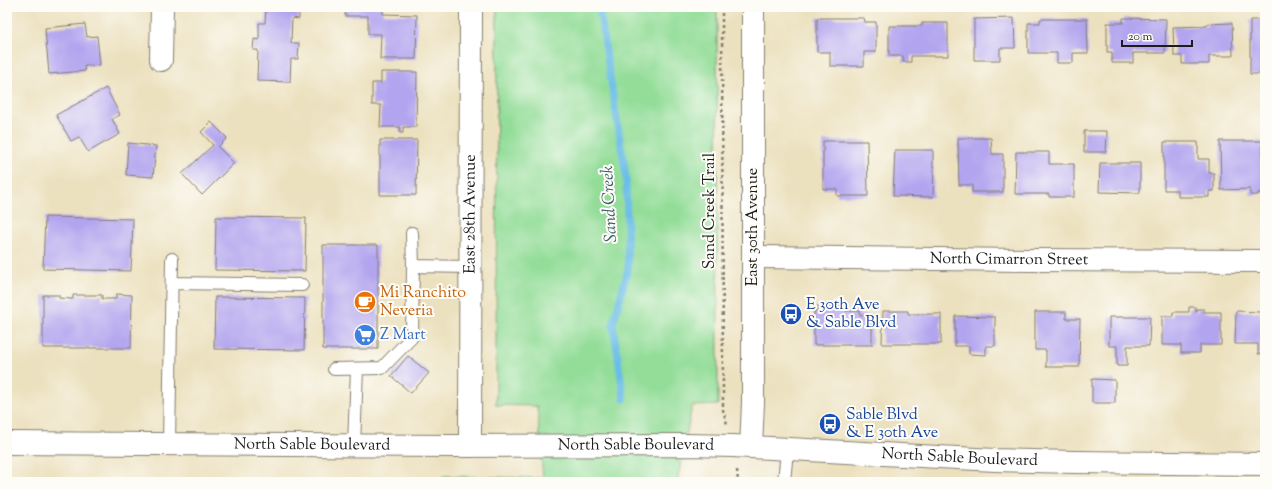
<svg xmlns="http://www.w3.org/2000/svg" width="1272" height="489" font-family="'Sorts Mill Goudy',serif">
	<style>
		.green { fill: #93dd98; stroke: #587c5a }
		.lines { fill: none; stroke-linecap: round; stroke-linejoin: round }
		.stream { stroke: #6abde6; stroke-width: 7 }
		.building { fill: #b2a4ef }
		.service-casing { stroke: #847e6e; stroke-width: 14 }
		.minor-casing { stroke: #847e6e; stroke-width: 24 }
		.tertiary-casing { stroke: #847e6e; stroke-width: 24 }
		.path { stroke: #847e6e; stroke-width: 2.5; stroke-dasharray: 3 3; stroke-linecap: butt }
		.service { stroke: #fff; stroke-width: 12 }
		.minor { stroke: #fff; stroke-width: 22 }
		.tertiary { stroke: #fff; stroke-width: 22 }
		.labels { text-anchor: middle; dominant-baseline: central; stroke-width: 4; stroke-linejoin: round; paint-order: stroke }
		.street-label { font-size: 16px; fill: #1c1c1c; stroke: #fdfcf7 }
		.food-label { font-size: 16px; fill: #c56008; stroke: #fdfcf7; text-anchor: start }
		.transit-label { font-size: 16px; fill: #164399; stroke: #fdfcf7; text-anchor: start }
		.shop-label { font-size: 16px; fill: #366cbe; stroke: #fdfcf7; text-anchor: start }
		.water-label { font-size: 17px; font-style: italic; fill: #3b5c6d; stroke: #fdfcf7 }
	</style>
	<rect width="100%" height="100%" fill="#fdfcf7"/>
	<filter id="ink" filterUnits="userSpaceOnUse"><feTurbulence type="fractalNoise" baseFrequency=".025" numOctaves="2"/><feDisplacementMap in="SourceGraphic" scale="8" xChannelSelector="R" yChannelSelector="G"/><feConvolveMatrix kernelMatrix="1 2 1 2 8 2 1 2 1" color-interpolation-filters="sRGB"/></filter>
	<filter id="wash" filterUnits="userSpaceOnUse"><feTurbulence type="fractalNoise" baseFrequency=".012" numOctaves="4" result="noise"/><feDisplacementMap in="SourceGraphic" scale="16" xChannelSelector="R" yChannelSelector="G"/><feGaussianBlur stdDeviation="0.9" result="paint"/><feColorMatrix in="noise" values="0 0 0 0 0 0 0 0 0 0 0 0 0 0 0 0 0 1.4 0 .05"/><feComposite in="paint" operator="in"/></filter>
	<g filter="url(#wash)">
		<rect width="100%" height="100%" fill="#ece1bf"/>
		<path class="green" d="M 497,7 L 717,7 L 718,405 L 692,406 L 677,482 L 683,482 L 442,482 L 443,476 L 543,478 L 537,406 L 496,405 Z"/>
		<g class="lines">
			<path class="stream" d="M 599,7 L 626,176 L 628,269 L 613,324 L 624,399"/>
		</g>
		<g id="blocks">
			<path class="building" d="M 266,7 L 299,7 L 299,19 L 292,18 L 291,43 L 299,43 L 298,59 L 291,59 L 290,82 L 257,81 L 258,50 L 253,50 L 254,39 L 259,40 L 259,23 L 265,23 Z
				M 345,7 L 383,7 L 383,14 L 417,15 L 416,59 L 380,59 L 381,34 L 368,34 L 368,16 L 345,16 Z
				M 817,18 L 864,18 L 865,22 L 876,22 L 876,52 L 864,52 L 864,66 L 830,66 L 830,52 L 817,52 Z
				M 1014,18 L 1015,48 L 1000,48 L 1000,60 L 974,60 L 974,19 Z
				M 1123,18 L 1166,19 L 1165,53 L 1133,53 L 1133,63 L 1112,63 L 1112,52 L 1107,52 L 1107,23 L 1123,23 Z
				M 1040,19 L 1087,19 L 1088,53 L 1073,53 L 1073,63 L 1057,63 L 1057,53 L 1028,53 L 1028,23 L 1040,23 Z
				M 1250,20 L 1265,20 L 1265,74 L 1250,74 Z
				M 922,23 L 948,23 L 948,56 L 911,56 L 911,62 L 903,62 L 903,56 L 889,56 L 889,26 L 922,26 Z
				M 1232,23 L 1233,56 L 1209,56 L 1209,64 L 1182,64 L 1182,56 L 1174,56 L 1173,27 L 1207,26 L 1207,24 Z
				M 85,24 L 87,37 L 97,36 L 100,65 L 84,66 L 85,71 L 49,74 L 45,28 Z
				M 381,72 L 417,72 L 416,127 L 403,127 L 403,133 L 400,133 L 400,127 L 380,127 L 381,105 L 372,105 L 372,83 L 381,83 Z
				M 106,88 L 120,115 L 112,119 L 120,134 L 88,152 L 79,137 L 71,141 L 56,115 Z
				M 211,122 L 227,138 L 218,147 L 234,163 L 202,195 L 182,174 L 213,145 L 201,132 Z
				M 1084,131 L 1107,131 L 1106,152 L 1084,152 Z
				M 958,138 L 991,138 L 992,154 L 1003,154 L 1003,192 L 972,192 L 972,185 L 959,185 Z
				M 380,140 L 417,140 L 416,195 L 380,195 Z
				M 823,141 L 867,141 L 868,196 L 837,196 L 837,189 L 823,189 Z
				M 1220,141 L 1262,141 L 1263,160 L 1265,160 L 1265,193 L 1258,193 L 1258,195 L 1250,195 L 1250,189 L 1221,190 Z
				M 1164,142 L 1198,142 L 1198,159 L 1209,159 L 1209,173 L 1214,173 L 1214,191 L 1209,191 L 1209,197 L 1178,197 L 1178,190 L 1164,190 Z
				M 128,143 L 156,146 L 153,177 L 126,175 Z
				M 895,150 L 933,150 L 933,167 L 934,167 L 933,197 L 893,196 Z
				M 1016,152 L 1049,152 L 1049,164 L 1074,164 L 1074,197 L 1049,197 L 1049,194 L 1015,194 Z
				M 1100,163 L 1140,163 L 1140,193 L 1099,192 Z
				M 45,217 L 133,219 L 131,271 L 43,269 Z
				M 216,217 L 306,218 L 305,271 L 215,270 Z
				M 323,245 L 378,245 L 378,349 L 323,349 Z
				M 116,294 L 132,295 L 131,348 L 43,348 L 43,295 L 59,295 L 59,298 L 71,299 L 73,299 L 73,295 L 102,295 L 102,299 L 116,299 Z
				M 215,297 L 305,298 L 304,350 L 214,349 Z
				M 818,305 L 846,305 L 846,311 L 860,311 L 860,315 L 872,315 L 872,345 L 814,345 L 814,311 L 818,311 Z
				M 1189,307 L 1195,307 L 1196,312 L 1197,312 L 1197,309 L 1204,309 L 1204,312 L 1221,312 L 1221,345 L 1200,345 L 1200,353 L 1181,353 L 1181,345 L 1162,345 L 1162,316 L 1173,316 L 1173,312 L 1189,312 Z
				M 883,311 L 908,311 L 908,314 L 941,314 L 941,344 L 882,344 Z
				M 1236,311 L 1260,312 L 1260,315 L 1265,315 L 1265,354 L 1258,354 L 1258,344 L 1235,344 Z
				M 1035,312 L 1066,312 L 1066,319 L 1080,319 L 1079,367 L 1046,367 L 1046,350 L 1035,350 Z
				M 955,316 L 995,317 L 995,346 L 986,346 L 986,355 L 969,354 L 969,346 L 955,346 Z
				M 1109,317 L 1150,317 L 1149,346 L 1127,346 L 1127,366 L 1117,366 L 1117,346 L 1109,346 Z
				M 408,356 L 429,373 L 411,393 L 391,376 Z
				M 1092,379 L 1115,380 L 1115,403 L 1092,403 Z"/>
		</g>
	</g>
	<g filter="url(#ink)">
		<use href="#blocks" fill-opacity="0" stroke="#847e6e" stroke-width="1"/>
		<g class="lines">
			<g class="service-casing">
				<path id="service" d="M 413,266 L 470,267
					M 172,283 L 302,285
					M 334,369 L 382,368 L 412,337 L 413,266 L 412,233
					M 169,444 L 172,259
					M 354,445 L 357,369
					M 784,482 L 787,450"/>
			</g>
			<g class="minor-casing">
				<g id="minor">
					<path d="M 161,60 L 162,7"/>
					<path id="s1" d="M 753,257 L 1029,260 L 1265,261"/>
					<path id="s2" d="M 470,446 L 471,7"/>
				</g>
			</g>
			<g class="tertiary-casing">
				<g id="tertiary">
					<path id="s3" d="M 7,443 L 451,446 L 687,445 L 733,446 L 995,460 L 1074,462 L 1265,464"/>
					<path d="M 751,447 L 753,403 L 753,7"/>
				</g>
			</g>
			<path class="path" d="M 722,7 L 723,410 L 727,424
				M 737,470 L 738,482
				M 454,481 L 454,482
				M 261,482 L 265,478"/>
			<use href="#service" class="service"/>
			<use href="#minor" class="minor"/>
			<use href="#tertiary" class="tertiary"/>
		</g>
	</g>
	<defs>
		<g id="cafe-disc" transform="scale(1.15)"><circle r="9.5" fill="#e8710a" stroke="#fdfcf7"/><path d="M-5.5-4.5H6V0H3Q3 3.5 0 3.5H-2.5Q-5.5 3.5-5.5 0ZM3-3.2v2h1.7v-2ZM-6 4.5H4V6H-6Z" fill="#fff"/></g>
		<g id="bus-disc" transform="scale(1.15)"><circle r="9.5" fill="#1a4fb4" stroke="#fdfcf7"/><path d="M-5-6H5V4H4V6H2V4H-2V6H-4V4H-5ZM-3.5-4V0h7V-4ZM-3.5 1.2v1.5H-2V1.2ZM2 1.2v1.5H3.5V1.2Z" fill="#fff"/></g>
		<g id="supermarket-disc" transform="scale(1.15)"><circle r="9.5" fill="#3f7fe0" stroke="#fdfcf7"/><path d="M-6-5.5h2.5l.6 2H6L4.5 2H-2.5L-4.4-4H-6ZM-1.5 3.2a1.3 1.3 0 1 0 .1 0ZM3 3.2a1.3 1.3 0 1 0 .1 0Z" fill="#fff"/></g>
	</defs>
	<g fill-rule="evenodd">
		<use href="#cafe-disc" x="365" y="302"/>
		<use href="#bus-disc" x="791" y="314"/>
		<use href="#supermarket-disc" x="365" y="335"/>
		<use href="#bus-disc" x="830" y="424"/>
	</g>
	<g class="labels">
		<g class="street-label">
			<text transform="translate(710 211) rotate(-90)">Sand Creek Trail</text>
			<text stroke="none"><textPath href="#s2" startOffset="232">East 28th Avenue</textPath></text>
			<text transform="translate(753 227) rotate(-90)">East 30th Avenue</text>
			<text stroke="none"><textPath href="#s1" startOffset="256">North Cimarron Street</textPath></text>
			<text stroke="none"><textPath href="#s3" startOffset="305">North Sable Boulevard</textPath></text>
			<text stroke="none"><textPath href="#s3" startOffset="629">North Sable Boulevard</textPath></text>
			<text stroke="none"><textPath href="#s3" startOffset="953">North Sable Boulevard</textPath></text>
		</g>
		<g class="food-label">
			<text x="380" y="293">Mi Ranchito<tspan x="380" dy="18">Neveria</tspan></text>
		</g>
		<g class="transit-label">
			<text x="806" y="305">E 30th Ave<tspan x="806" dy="18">&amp; Sable Blvd</tspan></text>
			<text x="846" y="415">Sable Blvd<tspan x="846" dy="18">&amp; E 30th Ave</tspan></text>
		</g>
		<g class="shop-label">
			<text x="380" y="335">Z Mart</text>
		</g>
		<g class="water-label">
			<text transform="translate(610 204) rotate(-93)">Sand Creek</text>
		</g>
	</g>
	<rect width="1272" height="489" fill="none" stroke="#fdfcf7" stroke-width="24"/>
	<path d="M1122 40v6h70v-6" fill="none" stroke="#1c1c1c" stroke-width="2"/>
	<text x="1128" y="40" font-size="12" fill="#1c1c1c" stroke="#fdfcf7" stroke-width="3" paint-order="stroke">20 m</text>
</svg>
